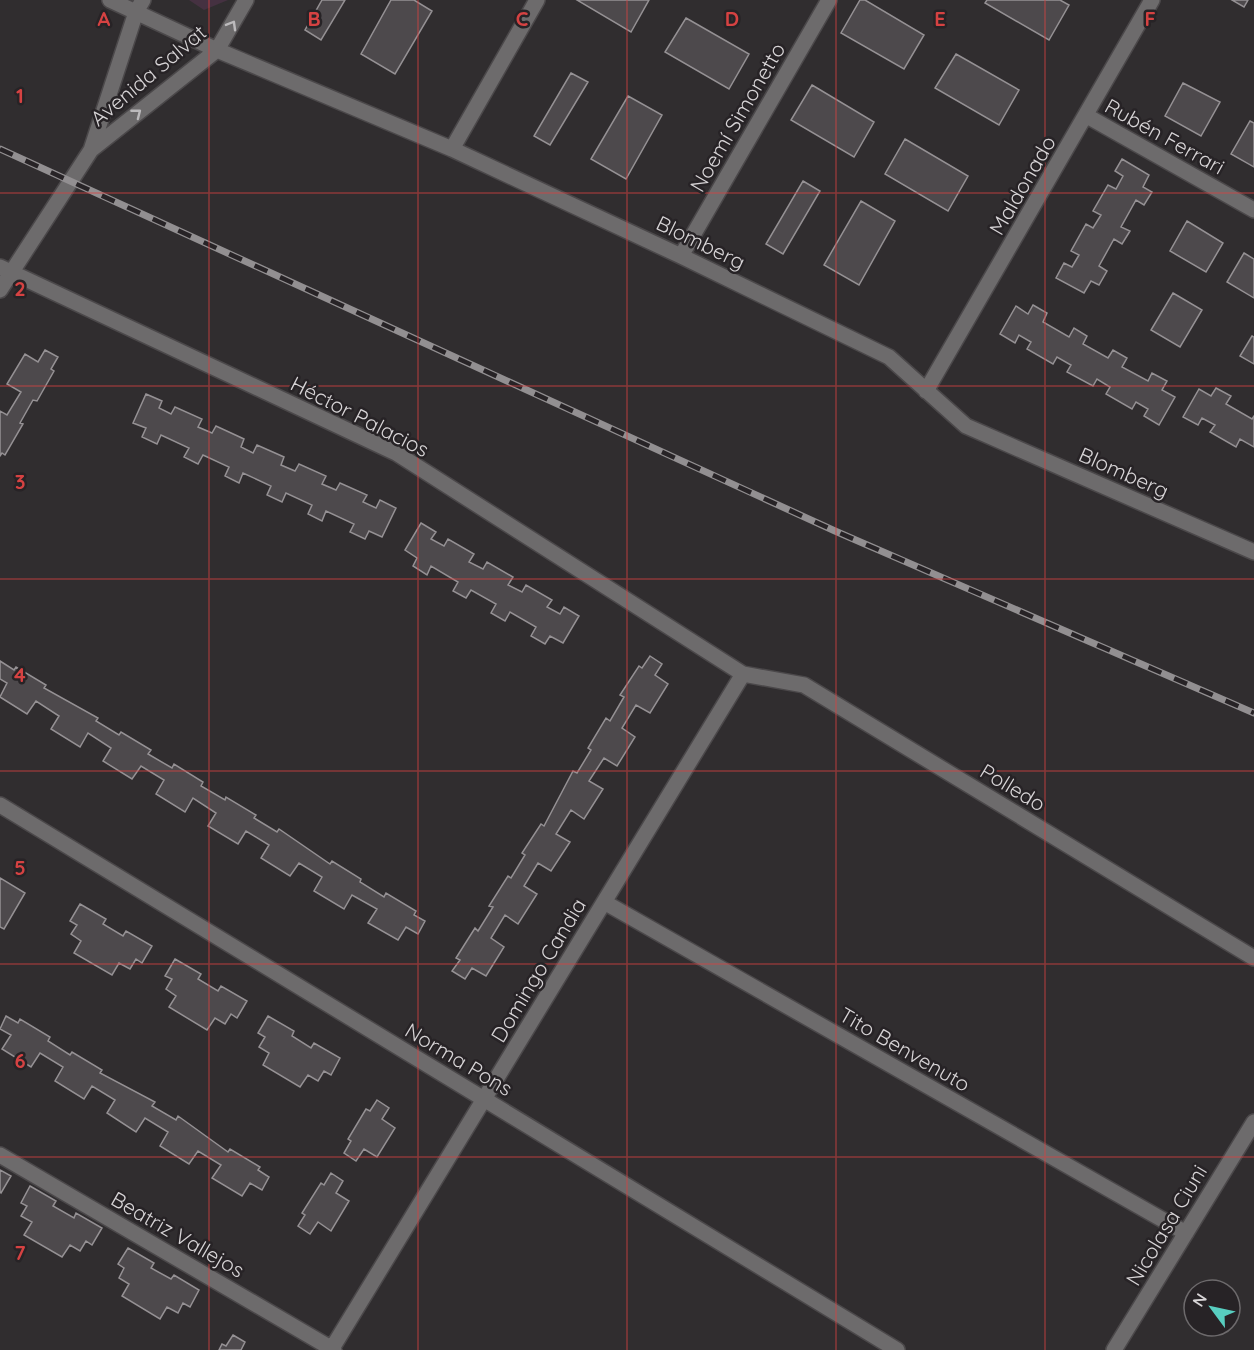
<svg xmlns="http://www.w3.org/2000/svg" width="1254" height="1350" font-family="Quicksand,sans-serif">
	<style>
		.green { fill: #453141 }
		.building { fill: #4d494c; stroke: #959194; stroke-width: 1.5 }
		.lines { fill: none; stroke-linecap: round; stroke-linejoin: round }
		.minor-casing { stroke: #4b484a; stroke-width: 18 }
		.minor { stroke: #6d6b6c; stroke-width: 15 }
		.rail-casing { stroke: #928f91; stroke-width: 7 }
		.rail { stroke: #272326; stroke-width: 4.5; stroke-dasharray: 14; stroke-linecap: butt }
		.oneway { stroke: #bcbabc }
		.grid { fill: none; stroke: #d64242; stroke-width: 1.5; stroke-opacity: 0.55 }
		.labels { text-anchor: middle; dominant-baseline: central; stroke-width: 5; stroke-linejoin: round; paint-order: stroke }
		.street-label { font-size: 21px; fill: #d7d4d6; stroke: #272326 }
		.grid-label { font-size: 20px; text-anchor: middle; font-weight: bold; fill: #d64242; stroke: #272326; stroke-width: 5; stroke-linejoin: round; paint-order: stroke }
	</style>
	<rect width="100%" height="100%" fill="#302d2f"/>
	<path class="green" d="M 189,0 L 228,0 L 204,10 Z"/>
	<path class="building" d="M 322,0 L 345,0 L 321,40 L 305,30 Z
		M 391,0 L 414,0 L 432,11 L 395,74 L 361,54 Z
		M 577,0 L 649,0 L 631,32 Z
		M 860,0 L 865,0 L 924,35 L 904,69 L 841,33 Z
		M 987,0 L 1060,0 L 1069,5 L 1049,40 L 985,3 Z
		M 1232,0 L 1248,0 L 1244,7 Z
		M 686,18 L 749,54 L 729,89 L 665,52 Z
		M 956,54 L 1019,90 L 999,125 L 935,88 Z
		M 571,73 L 588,82 L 550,145 L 534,136 Z
		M 1183,83 L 1220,102 L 1201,136 L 1165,116 Z
		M 812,85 L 874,122 L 854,157 L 791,120 Z
		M 628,96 L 662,115 L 626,179 L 591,159 Z
		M 1250,121 L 1254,123 L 1254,167 L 1231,154 Z
		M 905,139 L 968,176 L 948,211 L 885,174 Z
		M 1122,159 L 1149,175 L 1143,187 L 1152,192 L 1144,205 L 1136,200 L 1121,227 L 1130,231 L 1122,244 L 1114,239 L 1099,266 L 1107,271 L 1099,285 L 1091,281 L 1084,293 L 1056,278 L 1064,263 L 1072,267 L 1079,255 L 1071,251 L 1086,224 L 1093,228 L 1101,215 L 1093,211 L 1108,185 L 1116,189 L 1123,176 L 1115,171 Z
		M 803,181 L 820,191 L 783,254 L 766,244 Z
		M 861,201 L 895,221 L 859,285 L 824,265 Z
		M 1187,221 L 1223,243 L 1206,272 L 1170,251 Z
		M 1244,253 L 1254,259 L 1254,298 L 1227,282 Z
		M 1173,293 L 1202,310 L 1180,347 L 1151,330 Z
		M 1033,305 L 1047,313 L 1043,322 L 1069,337 L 1074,328 L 1087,336 L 1083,344 L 1108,358 L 1113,350 L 1127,358 L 1122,367 L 1148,381 L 1152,373 L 1167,381 L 1162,390 L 1175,397 L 1159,425 L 1144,416 L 1148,409 L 1136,402 L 1132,409 L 1106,394 L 1110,387 L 1097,379 L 1093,386 L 1067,372 L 1071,365 L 1057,357 L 1053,364 L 1027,349 L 1031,342 L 1019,335 L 1015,343 L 1000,334 L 1016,306 L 1028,314 Z
		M 1252,336 L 1254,337 L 1254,364 L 1240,356 Z
		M 45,350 L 58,357 L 51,369 L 54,371 L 37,401 L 33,400 L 20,423 L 23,424 L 5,455 L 2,453 L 0,456 L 0,411 L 7,415 L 21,392 L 7,384 L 25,354 L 38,362 Z
		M 1216,388 L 1231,396 L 1226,404 L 1252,419 L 1254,416 L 1254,447 L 1240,439 L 1236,447 L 1210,432 L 1215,425 L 1202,418 L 1198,425 L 1183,417 L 1199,389 L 1211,396 Z
		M 146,394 L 162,401 L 159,408 L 171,414 L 175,407 L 202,419 L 198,427 L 212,433 L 216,426 L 244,439 L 241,447 L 253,453 L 257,445 L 284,457 L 281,465 L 295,471 L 299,464 L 326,476 L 322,484 L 336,490 L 340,483 L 367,495 L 363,502 L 376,508 L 380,500 L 396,508 L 382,537 L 369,531 L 365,539 L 350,532 L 354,524 L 326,511 L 322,521 L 308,514 L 312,505 L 286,493 L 282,502 L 267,495 L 271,486 L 243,473 L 239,483 L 225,476 L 229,467 L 203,455 L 198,464 L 184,457 L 189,448 L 161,435 L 157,444 L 142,437 L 146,428 L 133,423 Z
		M 421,523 L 436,532 L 431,539 L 444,546 L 448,539 L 474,554 L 469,562 L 483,569 L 487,562 L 513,577 L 508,585 L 522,592 L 526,585 L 552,600 L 547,607 L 560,614 L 564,607 L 579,616 L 563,643 L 550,636 L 545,644 L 531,636 L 536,627 L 510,612 L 505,621 L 491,613 L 496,604 L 471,590 L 466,598 L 453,591 L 458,582 L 431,566 L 427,575 L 413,566 L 417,558 L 405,550 Z
		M 650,656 L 662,664 L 655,675 L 668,684 L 650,713 L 636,705 L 622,728 L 635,737 L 617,766 L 604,758 L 589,781 L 603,789 L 584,819 L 571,810 L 556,834 L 570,842 L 551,871 L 538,863 L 524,886 L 537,894 L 518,924 L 505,915 L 491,938 L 504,947 L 486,976 L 472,968 L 465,979 L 452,971 L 460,960 L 456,958 L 475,928 L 478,931 L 493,907 L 489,906 L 508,876 L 511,878 L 525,855 L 522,853 L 541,824 L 544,826 L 573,771 L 577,773 L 591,750 L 588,748 L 606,718 L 610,721 L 624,697 L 620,695 L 639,666 L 642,668 Z
		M 0,661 L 14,670 L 16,667 L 46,685 L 44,688 L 98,718 L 96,721 L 119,735 L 121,732 L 151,750 L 148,754 L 172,768 L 174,764 L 203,782 L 201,786 L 225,800 L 226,797 L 256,815 L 254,818 L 277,832 L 279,829 L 330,864 L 332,861 L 361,879 L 360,882 L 384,897 L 386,893 L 416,911 L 414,915 L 425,921 L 418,934 L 406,927 L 398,940 L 368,923 L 377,909 L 352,895 L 344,909 L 314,891 L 322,877 L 299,863 L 290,876 L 261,858 L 269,845 L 246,831 L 238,844 L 208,826 L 216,813 L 193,798 L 185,812 L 156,794 L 164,780 L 141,766 L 132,779 L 103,761 L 111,748 L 88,733 L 80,747 L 51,729 L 59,716 L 36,701 L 27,714 L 0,697 L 7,683 L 0,679 Z
		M 0,878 L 25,893 L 4,929 L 0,927 Z
		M 80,904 L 106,919 L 103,924 L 123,936 L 126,931 L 152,946 L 142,963 L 136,959 L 130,969 L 119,963 L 112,975 L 74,953 L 81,941 L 71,934 L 77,925 L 70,921 Z
		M 175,959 L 201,974 L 198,979 L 218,991 L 221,986 L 247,1001 L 237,1018 L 231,1014 L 225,1024 L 215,1018 L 207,1030 L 169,1007 L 176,996 L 166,989 L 172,979 L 165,976 Z
		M 6,1016 L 18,1023 L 20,1019 L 50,1037 L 48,1041 L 70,1055 L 72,1052 L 102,1070 L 100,1073 L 155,1102 L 152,1106 L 176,1120 L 178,1116 L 228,1152 L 230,1149 L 260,1167 L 258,1170 L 269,1177 L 262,1190 L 250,1183 L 242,1196 L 212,1178 L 221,1165 L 198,1151 L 189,1164 L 160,1146 L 168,1132 L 145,1118 L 136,1132 L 107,1113 L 115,1100 L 92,1086 L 84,1099 L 55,1081 L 63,1067 L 40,1053 L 31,1067 L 2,1049 L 11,1035 L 0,1029 Z
		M 268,1016 L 294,1031 L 292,1036 L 311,1048 L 314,1043 L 340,1058 L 331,1075 L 324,1071 L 318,1081 L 308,1075 L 300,1087 L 263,1065 L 269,1053 L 259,1047 L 265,1037 L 258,1033 Z
		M 377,1100 L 389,1108 L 382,1119 L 395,1128 L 377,1157 L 364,1149 L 356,1161 L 344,1153 L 351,1141 L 348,1139 L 366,1109 L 370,1111 Z
		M 0,1170 L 11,1176 L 1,1193 L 0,1192 Z
		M 331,1173 L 343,1181 L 336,1193 L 349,1201 L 331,1231 L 318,1222 L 310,1234 L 298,1226 L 305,1215 L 302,1213 L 321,1183 L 324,1185 Z
		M 30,1186 L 56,1201 L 53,1206 L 74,1218 L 76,1213 L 102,1228 L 92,1245 L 86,1241 L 80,1251 L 70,1245 L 62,1257 L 24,1235 L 32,1222 L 21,1216 L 27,1206 L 21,1203 Z
		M 128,1248 L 154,1263 L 151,1268 L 171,1279 L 174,1275 L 199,1290 L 190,1307 L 183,1303 L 178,1313 L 167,1307 L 160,1319 L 122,1296 L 129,1284 L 119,1278 L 124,1268 L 118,1264 Z
		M 233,1335 L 245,1342 L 241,1350 L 219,1350 L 222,1344 L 226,1346 Z"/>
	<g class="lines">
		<g class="minor-casing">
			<path id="minor" d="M 110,0 L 217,50 L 452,149 L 681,256 L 889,357 L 966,426 L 1254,552
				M 1087,116 L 1254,210
				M 452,149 L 537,0
				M 91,150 L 217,50 L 246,0
				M 681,256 L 829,0
				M 0,267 L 396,453 L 743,674 L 804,685 L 1254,958
				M 0,290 L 91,150 L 136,12 L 143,0
				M 926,391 L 1152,0
				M 0,805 L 897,1350
				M 604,902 L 1186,1233
				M 0,1155 L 334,1350
				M 331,1350 L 743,674
				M 1114,1350 L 1254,1122"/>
		</g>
		<use href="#minor" class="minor"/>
		<g class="rail-casing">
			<path id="rail" d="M 0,149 L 835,531 L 1254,713"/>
		</g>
		<use href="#rail" class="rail"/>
	</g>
	<defs><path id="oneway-chevron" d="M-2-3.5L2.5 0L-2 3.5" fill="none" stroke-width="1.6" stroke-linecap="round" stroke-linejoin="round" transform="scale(1.5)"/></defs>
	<g class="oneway">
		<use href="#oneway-chevron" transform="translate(232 25) rotate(-60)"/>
		<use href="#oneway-chevron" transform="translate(137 113) rotate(-38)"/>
	</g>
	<path class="grid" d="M 209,0 L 209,1350M 418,0 L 418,1350M 627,0 L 627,1350M 836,0 L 836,1350M 1045,0 L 1045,1350M 0,193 L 1254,193M 0,386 L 1254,386M 0,579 L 1254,579M 0,771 L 1254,771M 0,964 L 1254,964M 0,1157 L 1254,1157"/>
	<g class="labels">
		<g class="street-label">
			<text transform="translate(148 75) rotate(-40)">Avenida Salvat</text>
			<text transform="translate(737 117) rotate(-60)">Noemí Simonetto</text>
			<text transform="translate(1165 136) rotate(29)">Rubén Ferrari</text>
			<text transform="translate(1022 185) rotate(-60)">Maldonado</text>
			<text transform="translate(701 242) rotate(26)">Blomberg</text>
			<text transform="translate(360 416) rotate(27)">Héctor Palacios</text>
			<text transform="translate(1124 472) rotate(24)">Blomberg</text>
			<text transform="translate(1013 787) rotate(31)">Polledo</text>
			<text transform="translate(538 970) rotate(-59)">Domingo Candia</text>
			<text transform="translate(905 1049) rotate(30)">Tito Benvenuto</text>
			<text transform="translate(459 1059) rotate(31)">Norma Pons</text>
			<text transform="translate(1166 1225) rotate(-59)">Nicolasa Ciuni</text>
			<text transform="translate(178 1234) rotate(30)">Beatriz Vallejos</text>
		</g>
	</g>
	<g class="grid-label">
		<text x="104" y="26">A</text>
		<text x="314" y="26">B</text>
		<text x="522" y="26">C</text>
		<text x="732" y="26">D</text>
		<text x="940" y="26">E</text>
		<text x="1150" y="26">F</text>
		<text x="20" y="103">1</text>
		<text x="20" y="296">2</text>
		<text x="20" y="489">3</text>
		<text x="20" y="682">4</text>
		<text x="20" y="875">5</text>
		<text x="20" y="1068">6</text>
		<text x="20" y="1260">7</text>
	</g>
	<g transform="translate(1212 1308) rotate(303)"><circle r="28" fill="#272326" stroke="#6d6a6c" stroke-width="1.5"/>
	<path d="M0-4.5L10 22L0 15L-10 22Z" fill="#58cec0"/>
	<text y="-9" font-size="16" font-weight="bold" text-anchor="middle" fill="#d7d4d6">N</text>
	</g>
</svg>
